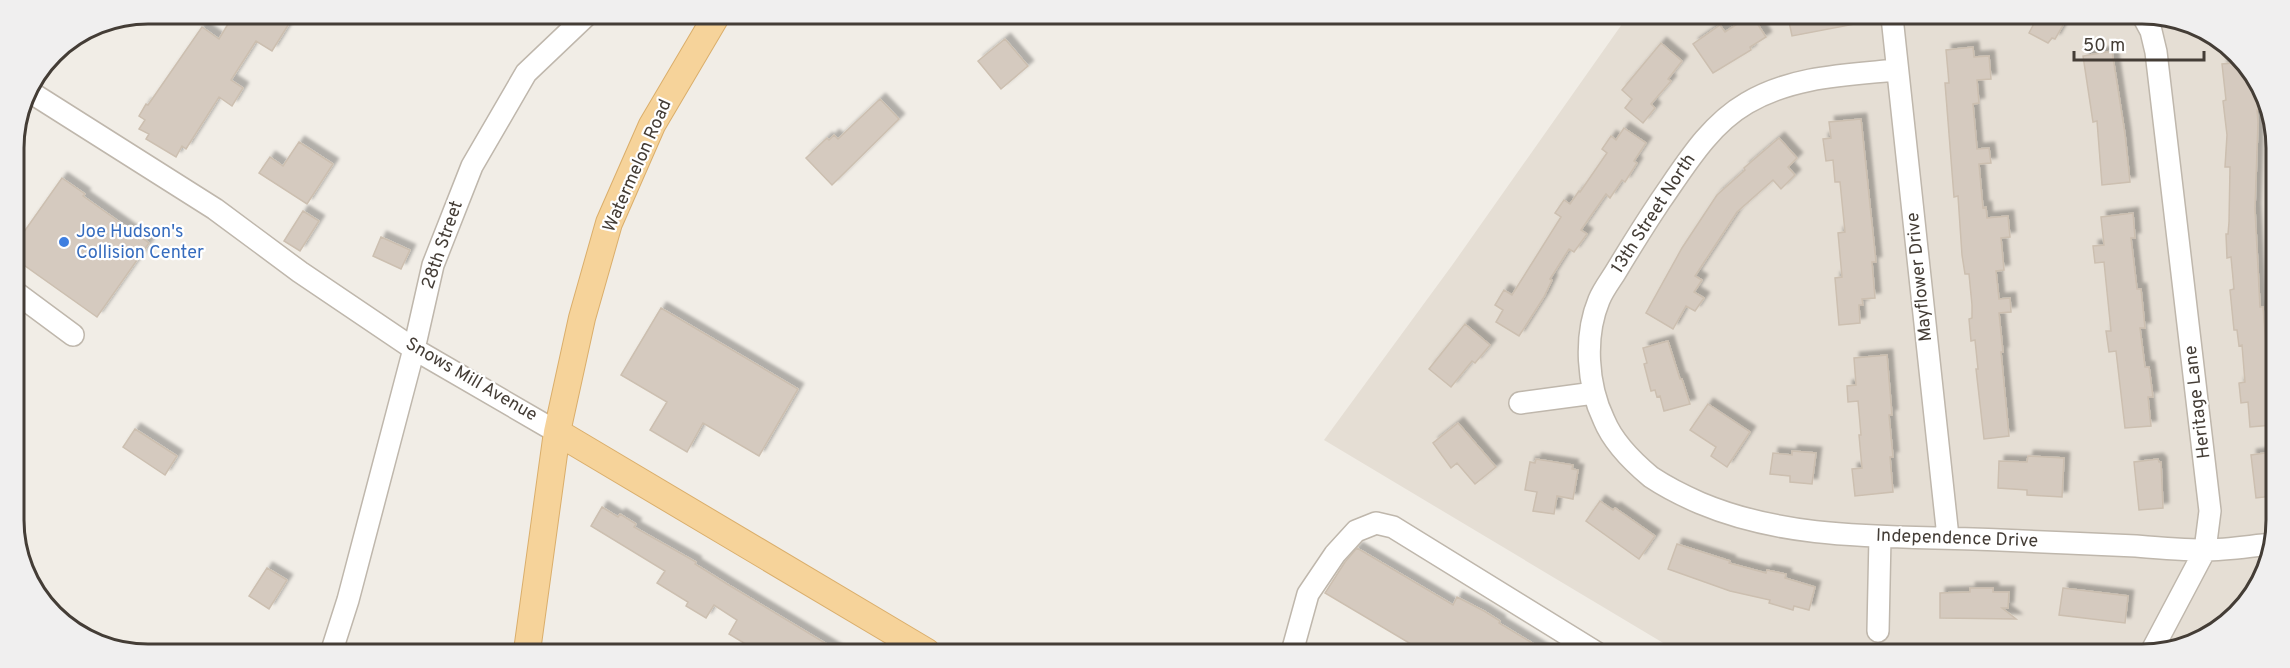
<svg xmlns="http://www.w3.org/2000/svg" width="2290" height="668" font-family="Overpass,sans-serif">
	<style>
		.residential { fill: #e5ded4 }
		.building { fill: #d5cabf; stroke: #ccbfb0; stroke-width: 1.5; filter: url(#shadow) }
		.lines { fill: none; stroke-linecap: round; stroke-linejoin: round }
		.minor-casing { stroke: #bfb7ac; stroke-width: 24 }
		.major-casing { stroke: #daae6b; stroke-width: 28 }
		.minor { stroke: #fff; stroke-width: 21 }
		.major { stroke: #f6d39a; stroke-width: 26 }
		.shop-dot { fill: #3f7fe0; stroke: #fff; stroke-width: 2 }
		.labels { text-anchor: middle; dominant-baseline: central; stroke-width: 4.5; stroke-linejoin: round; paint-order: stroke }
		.street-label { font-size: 18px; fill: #443d36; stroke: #fff }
		.shop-label { font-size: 18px; fill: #366cbe; stroke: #fff; text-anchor: start }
		.rim { fill: none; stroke: #443d36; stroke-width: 3 }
	</style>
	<defs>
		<filter id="shadow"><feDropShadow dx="5.5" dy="-5.5" stdDeviation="1.5" flood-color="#0004"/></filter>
	</defs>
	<rect width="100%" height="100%" fill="#f1ede6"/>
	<path class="residential" d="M 1627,17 L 2176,18 L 2243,59 L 2274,122 L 2272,554 L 2230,621 L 2150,654 L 1680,653 L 1324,440 L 1453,264 Z"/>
	<path class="building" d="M 234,14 L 295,14 L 272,51 L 256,41 L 231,80 L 243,88 L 232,106 L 219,97 L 186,149 L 182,146 L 176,157 L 146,139 L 149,134 L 139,129 L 145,120 L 139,116 L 146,104 L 148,105 L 202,27 L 219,39 Z
		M 1748,17 L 1753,17 L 1766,37 L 1750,47 L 1751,50 L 1713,73 L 1693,44 L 1720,25 L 1725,32 Z
		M 1788,17 L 1854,17 L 1855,24 L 1792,36 Z
		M 2037,18 L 2067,18 L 2055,39 L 2052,38 L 2048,43 L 2029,33 Z
		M 1005,39 L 1028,66 L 1001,89 L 978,61 Z
		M 1661,43 L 1682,61 L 1668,79 L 1671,81 L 1651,104 L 1655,108 L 1643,123 L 1625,108 L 1632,99 L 1622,90 Z
		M 1973,47 L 1974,57 L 1989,56 L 1991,79 L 1977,80 L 1979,103 L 1973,104 L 1977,149 L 1989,148 L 1991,163 L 1979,164 L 1983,208 L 1986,207 L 1987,218 L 2008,216 L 2010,237 L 2001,238 L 2004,270 L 1996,271 L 1999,299 L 2010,298 L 2011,312 L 1999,313 L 2003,352 L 2001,352 L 2009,436 L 1984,439 L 1976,369 L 1978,369 L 1975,340 L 1971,341 L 1969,319 L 1972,318 L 1972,305 L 1969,274 L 1965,274 L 1962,255 L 1958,196 L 1954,197 L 1945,83 L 1949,83 L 1946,50 Z
		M 2112,51 L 2125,134 L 2130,182 L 2102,185 L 2097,121 L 2093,122 L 2083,56 Z
		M 2244,62 L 2268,109 L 2257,110 L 2258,122 L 2255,209 L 2260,307 L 2263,307 L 2267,358 L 2269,358 L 2273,386 L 2273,425 L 2250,427 L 2248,402 L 2241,403 L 2239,383 L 2245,382 L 2242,345 L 2239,346 L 2237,330 L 2234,330 L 2230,290 L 2234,289 L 2231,257 L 2227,258 L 2226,234 L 2228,234 L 2229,222 L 2230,167 L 2225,167 L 2227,135 L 2223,101 L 2226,100 L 2222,64 Z
		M 880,99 L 899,119 L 832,185 L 806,158 L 827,138 L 829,140 L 834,135 L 838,139 Z
		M 1861,119 L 1876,262 L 1872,262 L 1875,298 L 1862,299 L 1863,305 L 1859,305 L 1860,323 L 1839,325 L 1835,278 L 1842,277 L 1838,233 L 1845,232 L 1840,182 L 1835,182 L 1833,160 L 1826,161 L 1823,139 L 1831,138 L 1829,122 Z
		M 1624,128 L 1646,143 L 1634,161 L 1637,163 L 1625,182 L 1622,180 L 1610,198 L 1606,194 L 1581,230 L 1587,234 L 1574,252 L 1569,249 L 1550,279 L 1552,280 L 1544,297 L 1519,336 L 1496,322 L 1503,310 L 1495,305 L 1504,290 L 1512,295 L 1561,217 L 1555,213 L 1564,200 L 1570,204 L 1579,191 L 1580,192 L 1607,153 L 1602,149 L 1611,136 L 1616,140 Z
		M 1779,138 L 1797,158 L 1788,167 L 1795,175 L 1781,189 L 1773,180 L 1737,212 L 1695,276 L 1702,280 L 1694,292 L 1704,298 L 1695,311 L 1686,306 L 1673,329 L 1646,313 L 1682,248 L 1717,195 L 1745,170 L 1744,168 Z
		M 299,142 L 333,164 L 307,204 L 259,173 L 270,157 L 283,166 Z
		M 62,178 L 85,194 L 83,196 L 149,243 L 97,317 L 14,258 L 14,246 Z
		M 303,211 L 319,221 L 300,251 L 284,241 Z
		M 2133,213 L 2135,238 L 2131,238 L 2137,289 L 2141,289 L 2145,328 L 2140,328 L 2145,367 L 2149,367 L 2153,397 L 2148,397 L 2151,426 L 2125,428 L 2116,351 L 2109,352 L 2106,331 L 2111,331 L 2104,262 L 2095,263 L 2093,246 L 2104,245 L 2101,217 Z
		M 381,237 L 410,250 L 401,269 L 373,256 Z
		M 661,308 L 798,389 L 759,456 L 703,423 L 687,452 L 650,430 L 667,402 L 621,375 Z
		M 1465,324 L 1490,345 L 1475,363 L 1472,361 L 1451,387 L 1429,369 Z
		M 1668,341 L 1680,379 L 1682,379 L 1690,404 L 1664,411 L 1660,396 L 1657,397 L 1655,390 L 1651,391 L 1644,364 L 1647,363 L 1643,348 Z
		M 1887,355 L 1892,415 L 1889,415 L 1893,457 L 1890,457 L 1893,492 L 1855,496 L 1852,469 L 1862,468 L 1859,435 L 1861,435 L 1858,401 L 1848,402 L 1847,386 L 1856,385 L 1854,358 Z
		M 1708,404 L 1750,432 L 1727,467 L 1711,456 L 1716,447 L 1690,430 Z
		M 1458,423 L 1496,467 L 1475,484 L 1457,463 L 1451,468 L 1433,443 Z
		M 135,429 L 177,456 L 165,475 L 123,447 Z
		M 1792,451 L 1816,453 L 1812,484 L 1790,482 L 1790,476 L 1770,474 L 1773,453 L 1792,455 Z
		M 2272,452 L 2272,496 L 2256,498 L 2251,455 Z
		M 2028,456 L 2064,458 L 2062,497 L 2027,495 L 2027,490 L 1998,488 L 1999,461 L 2027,462 Z
		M 1536,459 L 1573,465 L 1572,469 L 1578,470 L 1573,499 L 1557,496 L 1554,514 L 1533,511 L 1537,492 L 1525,490 L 1530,462 L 1535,463 Z
		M 2158,459 L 2159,462 L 2161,462 L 2163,508 L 2139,510 L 2134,462 Z
		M 1600,501 L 1613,510 L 1615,508 L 1655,536 L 1639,559 L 1586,521 Z
		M 602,507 L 618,517 L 620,514 L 636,524 L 634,527 L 696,562 L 695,564 L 727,584 L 840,652 L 757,651 L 729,634 L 737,620 L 714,605 L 706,618 L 686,606 L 688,602 L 657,583 L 665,571 L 591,526 Z
		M 1677,544 L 1730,561 L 1729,563 L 1766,573 L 1767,570 L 1786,574 L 1785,578 L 1815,587 L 1809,610 L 1794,606 L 1793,610 L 1769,603 L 1770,600 L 1730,591 L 1668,569 Z
		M 1357,548 L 1453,605 L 1457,597 L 1484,611 L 1500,621 L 1499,623 L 1549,653 L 1426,653 L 1325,593 L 1345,562 Z
		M 267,568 L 287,580 L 269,609 L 249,596 Z
		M 1970,588 L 1993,588 L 1993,592 L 2009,592 L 2008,608 L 2002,608 L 2016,619 L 1940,618 L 1940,593 L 1970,592 Z
		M 2063,588 L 2128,596 L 2125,623 L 2059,615 Z"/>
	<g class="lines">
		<g class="minor-casing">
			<path id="minor" d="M 1892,17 L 1948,537
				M 2144,18 L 2151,31 L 2156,52 L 2210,511 L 2205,550 L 2150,654
				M 1897,70 C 1846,75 1793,76 1747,103 C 1709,125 1686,164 1661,200 C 1645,224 1630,248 1615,273 C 1610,281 1603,290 1599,300 C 1584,336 1587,385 1604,420 C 1613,442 1633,462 1651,477 C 1666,487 1684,496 1700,503 C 1795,543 1899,535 2000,540 C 2045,542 2091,544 2136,546 C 2159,548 2182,550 2204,550 C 2227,550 2250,546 2272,544
				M 27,90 L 215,209 L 300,272 L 414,349 L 557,432
				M 15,292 L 73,335
				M 1520,403 L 1594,393
				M 1878,631 L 1880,537
				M 332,650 L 348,600 L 414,349 L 433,265 L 472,166 L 526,73 L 588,14
				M 1292,652 L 1308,594 L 1335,554 L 1356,531 L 1376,523 L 1393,527 L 1597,653"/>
		</g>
		<g class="major-casing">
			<path id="major" d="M 557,432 L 927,652
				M 527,651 L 557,432 L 582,318 L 609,223 L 652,125 L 717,15"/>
		</g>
		<use href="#minor" class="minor"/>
		<use href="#major" class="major"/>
	</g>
	<circle class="shop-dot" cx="64" cy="242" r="6"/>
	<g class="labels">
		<g class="street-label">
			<text transform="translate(638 166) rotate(-66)">Watermelon Road</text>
			<text transform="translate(1654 214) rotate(-57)">13th Street North</text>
			<text transform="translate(443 245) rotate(-71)">28th Street</text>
			<text transform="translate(1920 277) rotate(-96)">Mayflower Drive</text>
			<text transform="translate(471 380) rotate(30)">Snows Mill Avenue</text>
			<text transform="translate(2198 402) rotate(-97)">Heritage Lane</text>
			<text transform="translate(1957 539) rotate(2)">Independence Drive</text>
		</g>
		<g class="shop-label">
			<text x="76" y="232">Joe Hudson's<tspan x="76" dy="21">Collision Center</tspan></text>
		</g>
	</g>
	<path d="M0 0H2290V668H0ZM148 24H2142A124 124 0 0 1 2266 148V520A124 124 0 0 1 2142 644H148A124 124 0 0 1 24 520V148A124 124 0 0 1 148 24Z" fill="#f0efef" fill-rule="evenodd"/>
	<path class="rim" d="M148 24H2142A124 124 0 0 1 2266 148V520A124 124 0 0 1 2142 644H148A124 124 0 0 1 24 520V148A124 124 0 0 1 148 24Z"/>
	<path d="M2074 51v9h130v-9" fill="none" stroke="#443d36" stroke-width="3"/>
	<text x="2083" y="51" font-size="18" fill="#443d36" stroke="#ffffff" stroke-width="4.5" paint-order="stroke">50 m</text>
</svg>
